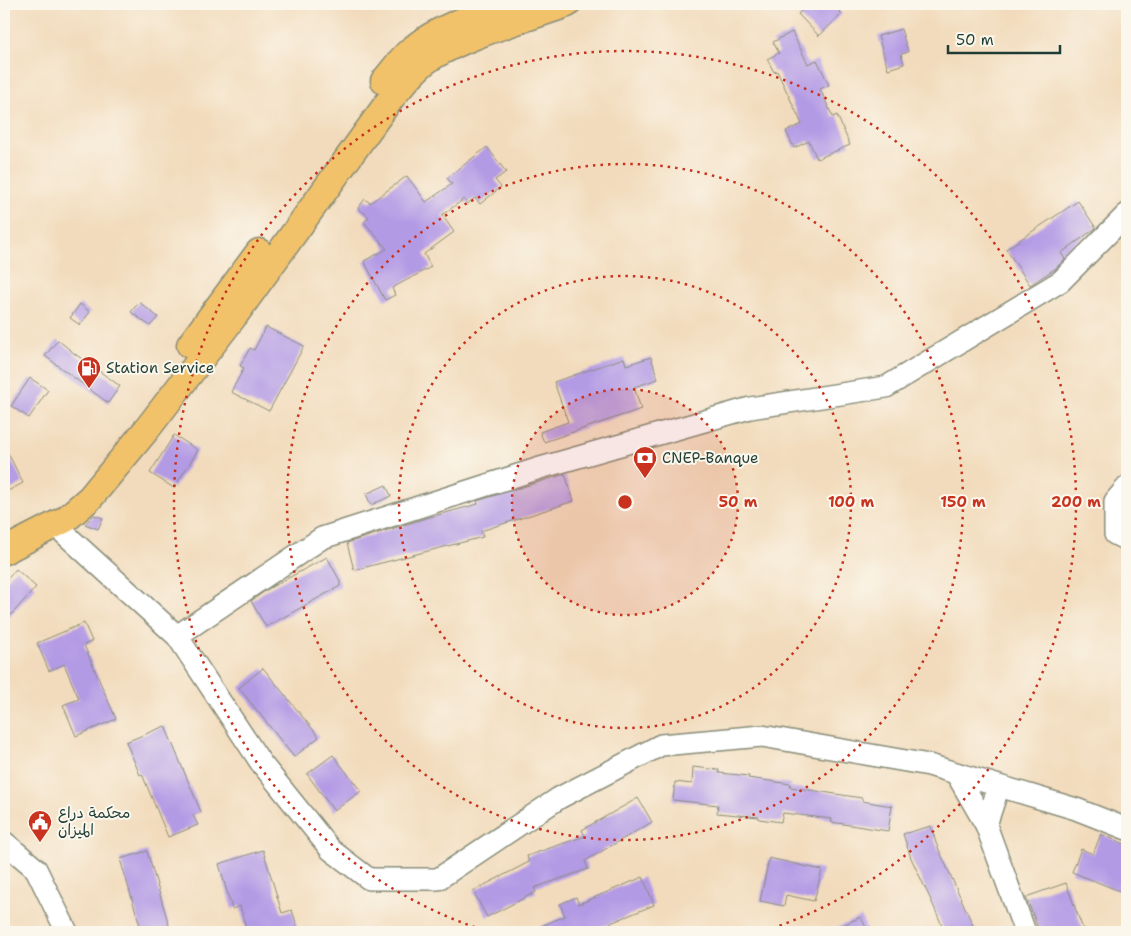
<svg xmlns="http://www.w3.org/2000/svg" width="1131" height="936" font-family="'Shantell Sans','Playpen Sans Arabic',sans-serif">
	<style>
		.building { fill: #b39ae5 }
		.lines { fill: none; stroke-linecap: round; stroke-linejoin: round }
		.minor-casing { stroke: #888c78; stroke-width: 24 }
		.major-casing { stroke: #888c78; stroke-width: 29 }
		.minor { stroke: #fff; stroke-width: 21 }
		.major { stroke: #f2c26a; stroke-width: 26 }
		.ring { fill: none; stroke: #c8321e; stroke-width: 2.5; stroke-dasharray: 2.5 5 }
		.labels { text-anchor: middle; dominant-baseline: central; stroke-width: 4; stroke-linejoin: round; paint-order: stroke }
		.poi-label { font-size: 15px; fill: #1f3d34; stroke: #fbf7ec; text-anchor: start }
		.centre { fill: #c8321e; stroke: #fbf7ec; stroke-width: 2.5 }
		.ring-label { font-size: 15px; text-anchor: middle; font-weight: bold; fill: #c8321e; stroke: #fbf7ec; stroke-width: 4; stroke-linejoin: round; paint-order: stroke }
	</style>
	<rect width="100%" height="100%" fill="#fbf7ec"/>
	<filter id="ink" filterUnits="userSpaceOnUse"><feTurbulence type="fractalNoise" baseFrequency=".02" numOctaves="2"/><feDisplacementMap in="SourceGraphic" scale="10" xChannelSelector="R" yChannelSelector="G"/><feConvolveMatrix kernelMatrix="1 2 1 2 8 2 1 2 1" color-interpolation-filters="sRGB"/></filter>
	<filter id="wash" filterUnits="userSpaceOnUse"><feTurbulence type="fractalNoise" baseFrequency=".0096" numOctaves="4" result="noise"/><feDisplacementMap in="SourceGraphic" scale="20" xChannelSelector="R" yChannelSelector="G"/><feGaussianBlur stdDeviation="1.12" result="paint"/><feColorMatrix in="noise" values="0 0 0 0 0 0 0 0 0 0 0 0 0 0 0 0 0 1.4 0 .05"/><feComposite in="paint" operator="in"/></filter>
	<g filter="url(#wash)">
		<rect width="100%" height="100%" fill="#f2dbbc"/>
		<g id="blocks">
			<path class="building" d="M 809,4 L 832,4 L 842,14 L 819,36 L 798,14 Z
				M 901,29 L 908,52 L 901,54 L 904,64 L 888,69 L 878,36 Z
				M 792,32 L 808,64 L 817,60 L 829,85 L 820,89 L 833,117 L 837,115 L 850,145 L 817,159 L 809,141 L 794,148 L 786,131 L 802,124 L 777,71 L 774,72 L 767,59 L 779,53 L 773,42 Z
				M 487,147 L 506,172 L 495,180 L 501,187 L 480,204 L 475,198 L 467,204 L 464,199 L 442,215 L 454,232 L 424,254 L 431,267 L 392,288 L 395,295 L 385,300 L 364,261 L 387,249 L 364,222 L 369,217 L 358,208 L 365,199 L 370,203 L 407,176 L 426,202 L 452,184 L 447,178 Z
				M 1078,201 L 1096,228 L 1061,253 L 1065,259 L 1056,268 L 1030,285 L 1006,249 Z
				M 139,302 L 158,317 L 150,326 L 131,312 Z
				M 80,304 L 90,312 L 80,325 L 70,318 Z
				M 266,327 L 304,346 L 269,411 L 231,392 L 244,368 L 240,366 L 250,348 L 254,350 Z
				M 58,340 L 75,354 L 120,386 L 108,403 L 45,356 Z
				M 651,357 L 658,379 L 634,387 L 641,409 L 544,442 L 540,432 L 568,422 L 554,382 L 624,358 L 626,365 Z
				M 30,378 L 48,390 L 29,418 L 11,406 Z
				M 174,435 L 198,450 L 174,488 L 150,473 Z
				M 4,445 L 23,483 L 4,493 Z
				M 565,474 L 574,501 L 481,531 L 483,537 L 354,570 L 347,543 L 423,519 L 478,504 L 477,501 Z
				M 386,485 L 391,496 L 371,505 L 366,494 Z
				M 94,515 L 103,518 L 98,529 L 85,524 Z
				M 327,557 L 340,581 L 340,586 L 266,627 L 251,601 L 268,589 Z
				M 16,569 L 36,587 L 4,623 L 4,583 Z
				M 84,623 L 92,641 L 84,645 L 116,719 L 76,736 L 63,705 L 79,699 L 64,664 L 49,671 L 37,643 Z
				M 263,668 L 319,737 L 294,757 L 239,688 Z
				M 165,726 L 201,812 L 193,815 L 198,825 L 168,837 L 142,774 L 140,775 L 126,742 Z
				M 333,755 L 361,791 L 334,811 L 307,774 Z
				M 693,767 L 719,770 L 719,773 L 749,776 L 748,778 L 791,784 L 790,787 L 862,798 L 862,801 L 892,806 L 888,831 L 831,822 L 832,819 L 783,813 L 781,822 L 759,819 L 759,817 L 717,813 L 718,805 L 673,800 L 675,782 L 692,784 Z
				M 638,798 L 652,822 L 585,861 L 588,869 L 534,888 L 536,892 L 487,917 L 473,891 L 529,862 L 527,856 L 585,836 L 582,830 Z
				M 931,826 L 936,843 L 976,932 L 945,932 L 930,898 L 911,858 L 903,834 Z
				M 1101,834 L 1127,845 L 1127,894 L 1072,872 L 1081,849 L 1093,854 Z
				M 263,850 L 282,913 L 292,910 L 299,932 L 247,932 L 240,906 L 232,909 L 219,864 Z
				M 147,851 L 171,932 L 142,932 L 120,859 Z
				M 769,858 L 822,870 L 814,901 L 786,895 L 784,906 L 760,901 Z
				M 643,877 L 654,905 L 601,927 L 603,932 L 527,932 L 565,916 L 560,904 L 576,897 L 579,904 Z
				M 1066,883 L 1084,932 L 1042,932 L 1041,927 L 1038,928 L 1026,897 Z
				M 861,917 L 868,932 L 827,932 Z"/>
		</g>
	</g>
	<g filter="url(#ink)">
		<use href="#blocks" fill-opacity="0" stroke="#888c78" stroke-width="1"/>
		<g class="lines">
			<g class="minor-casing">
				<path id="minor" d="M 1127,487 L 1115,501 L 1115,534 L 1127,540
					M 55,525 L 177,636 L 322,538 L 540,468 L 750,408 L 886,387 L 1061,281 L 1127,214
					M 177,636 L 261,763 L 331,850 L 369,879 L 438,879 L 559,798 L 661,745 L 762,736 L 929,765 L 1076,809 L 1127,829
					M 956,773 L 986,825 L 999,786
					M 986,825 L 1025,932
					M 4,842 L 36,869 L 67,932"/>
			</g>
			<g class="major-casing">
				<path id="major" d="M 384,81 C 392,72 400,60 410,51 C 438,27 476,15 511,4
					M 190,345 L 259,252
					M 4,551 L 66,519 L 90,498 L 147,429 L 235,315 L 392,97 C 404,83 416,67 432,57 C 469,34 525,19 567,4"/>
			</g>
			<use href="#minor" class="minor"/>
			<use href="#major" class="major"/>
		</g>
	</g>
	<circle cx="625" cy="502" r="113" fill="#c8321e" fill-opacity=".12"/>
	<g class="ring">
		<circle cx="625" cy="502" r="113"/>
		<circle cx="625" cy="502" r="226"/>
		<circle cx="625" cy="502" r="338"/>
		<path d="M489 932A451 451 0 1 1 761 932"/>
	</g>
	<defs>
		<g id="fuel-pin" transform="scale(1.25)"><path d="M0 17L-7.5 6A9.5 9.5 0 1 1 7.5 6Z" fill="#c8321e" stroke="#fbf7ec"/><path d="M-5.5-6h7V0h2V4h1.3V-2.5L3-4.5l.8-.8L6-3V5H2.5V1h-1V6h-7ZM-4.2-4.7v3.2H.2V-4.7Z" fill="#fff"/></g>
		<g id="bank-pin" transform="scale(1.25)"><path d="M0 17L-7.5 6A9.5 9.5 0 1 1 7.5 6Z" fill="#c8321e" stroke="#fbf7ec"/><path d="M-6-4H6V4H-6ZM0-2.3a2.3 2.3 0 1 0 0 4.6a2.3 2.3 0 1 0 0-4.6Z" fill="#fff"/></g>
		<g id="civic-pin" transform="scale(1.25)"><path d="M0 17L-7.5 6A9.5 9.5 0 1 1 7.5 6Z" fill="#c8321e" stroke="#fbf7ec"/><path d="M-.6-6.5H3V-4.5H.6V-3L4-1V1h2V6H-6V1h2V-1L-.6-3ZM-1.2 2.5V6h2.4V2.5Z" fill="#fff"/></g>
	</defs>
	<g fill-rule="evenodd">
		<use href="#fuel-pin" x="89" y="368"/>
		<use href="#bank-pin" x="645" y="458"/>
		<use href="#civic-pin" x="40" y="822"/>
	</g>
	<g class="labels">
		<g class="poi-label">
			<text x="106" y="368">Station Service</text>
			<text x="662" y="458">CNEP-Banque</text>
			<text x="58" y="813">محكمة دراع<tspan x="58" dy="17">الميزان</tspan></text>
		</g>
	</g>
	<circle cx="625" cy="502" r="8" class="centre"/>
	<g class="ring-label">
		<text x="738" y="507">50 m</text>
		<text x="851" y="507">100 m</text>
		<text x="963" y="507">150 m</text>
		<text x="1076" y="507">200 m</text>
	</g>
	<rect width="1131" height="936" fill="none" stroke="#fbf7ec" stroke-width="20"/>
	<path d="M948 45v8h112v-8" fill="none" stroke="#1f3d34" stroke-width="2.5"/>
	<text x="956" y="45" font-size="15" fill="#1f3d34" stroke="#fbf7ec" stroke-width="4" paint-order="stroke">50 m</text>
</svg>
